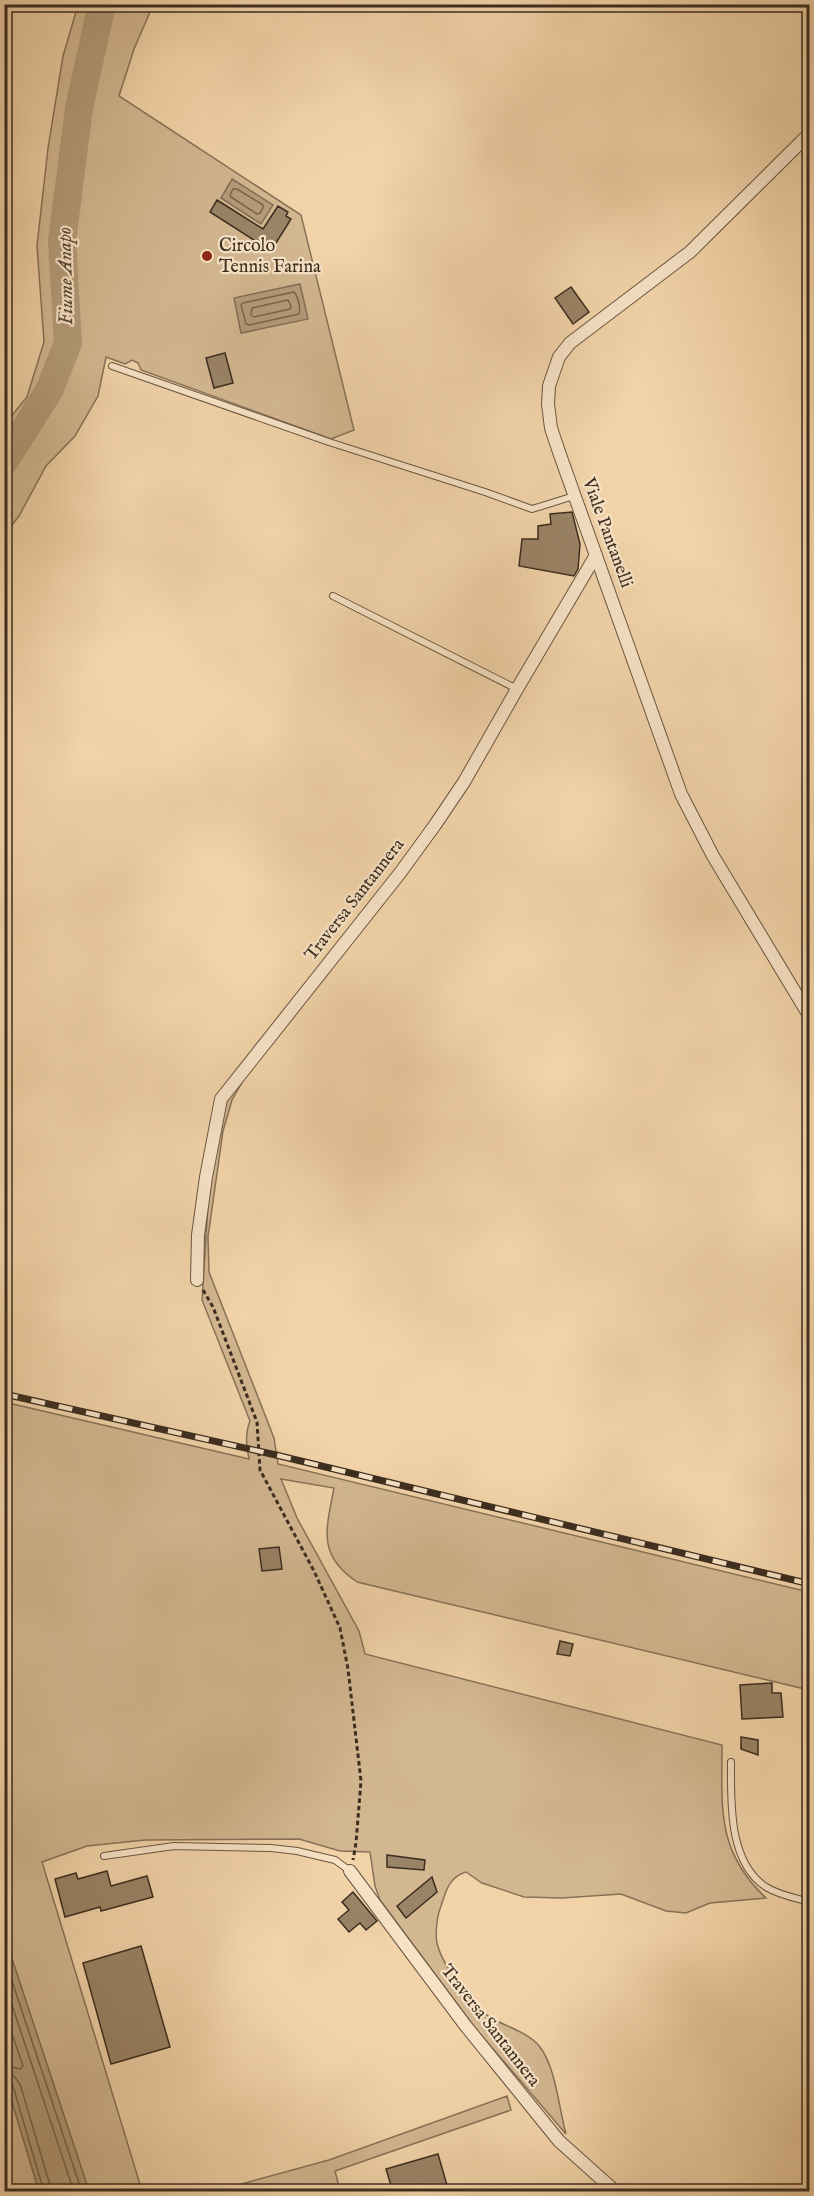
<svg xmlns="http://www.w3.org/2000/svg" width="814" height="2196" font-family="'IM FELL English',serif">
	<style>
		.green { fill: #d3b791; stroke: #877258; stroke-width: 1.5 }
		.water { fill: #b49b79; stroke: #846f55; stroke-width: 1.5 }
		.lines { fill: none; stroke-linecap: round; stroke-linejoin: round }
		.shore { stroke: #78644c; stroke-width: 1.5 }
		.river { stroke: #b49b79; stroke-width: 28 }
		.building { fill: #9a8366; stroke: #3b2d1f; stroke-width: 1.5 }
		.lane-casing { stroke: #695641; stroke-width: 8 }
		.street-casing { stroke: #695641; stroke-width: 14 }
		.path { stroke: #3b2d1f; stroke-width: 3; stroke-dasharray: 4.5 3; stroke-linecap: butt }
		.lane { stroke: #f7e2c6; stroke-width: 6 }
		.street { stroke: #f7e2c6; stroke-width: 12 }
		.rail-casing { stroke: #3b2d1f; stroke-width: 7 }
		.rail { stroke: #f7e2c6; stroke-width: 4.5; stroke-dasharray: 14; stroke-linecap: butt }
		.poi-dot { fill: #8f2418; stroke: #f7e2c6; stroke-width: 2 }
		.labels { text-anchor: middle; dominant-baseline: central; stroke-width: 4.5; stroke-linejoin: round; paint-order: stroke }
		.poi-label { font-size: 18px; fill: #3b2d1f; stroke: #f7e2c6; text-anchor: start }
		.street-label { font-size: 18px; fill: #3b2d1f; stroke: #f7e2c6 }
		.water-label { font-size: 20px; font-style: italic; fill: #594836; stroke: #f7e2c6 }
	</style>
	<rect width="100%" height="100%" fill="#f2d3a8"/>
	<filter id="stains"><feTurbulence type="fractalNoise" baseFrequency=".00333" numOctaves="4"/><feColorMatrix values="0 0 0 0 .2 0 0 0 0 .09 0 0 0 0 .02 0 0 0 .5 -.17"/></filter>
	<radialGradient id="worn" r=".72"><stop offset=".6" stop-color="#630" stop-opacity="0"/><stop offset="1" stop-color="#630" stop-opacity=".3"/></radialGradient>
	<path class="green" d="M 78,5 L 153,5 L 134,49 L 119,96 L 301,215 L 354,430 L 331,439 L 141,370 L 138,363 L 132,360 L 125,364 L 106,357 L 98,396 L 75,436 L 46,466 L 19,516 L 5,534 L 5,424 L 27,397 L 44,342 L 37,246 L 48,148 L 63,56 Z
		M 248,1072 L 232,1100 L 223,1131 L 208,1237 L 209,1272 L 274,1438 L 278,1464 L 809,1592 L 809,1690 L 357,1582 C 317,1555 326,1530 334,1488 L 281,1479 L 297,1518 L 359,1631 L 365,1654 L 722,1745 C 722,1808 716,1851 766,1898 L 710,1903 L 686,1913 L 666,1911 L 621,1894 L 562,1898 L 524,1897 L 482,1883 L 466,1872 C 449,1877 446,1891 441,1906 C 437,1916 435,1933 437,1943 C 442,1965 473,2008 493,2019 C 508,2027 529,2033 540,2047 C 556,2068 559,2109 566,2134 L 475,2028 L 380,1900 L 375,1886 L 370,1852 L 340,1851 L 299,1839 L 145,1840 L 87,1846 L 42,1862 L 142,2191 L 89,2191 L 5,1938 L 4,1402 L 249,1459 C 246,1446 245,1433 250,1421 L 202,1300 L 209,1189 L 225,1103 Z
		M 5,2079 L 39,2191 L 5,2191 Z
		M 507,2096 L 511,2110 L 335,2171 L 340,2191 L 216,2191 L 329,2160 Z"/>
	<path class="water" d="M 232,179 L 273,205 L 261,224 L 221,198 Z
		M 300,284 L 308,319 L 241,333 L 234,298 Z
		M 5,1938 L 89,2191 L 39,2191 L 5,2079 Z"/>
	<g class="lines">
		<path class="shore" d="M 233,189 L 237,189 L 263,205 L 263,208 L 260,213 L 257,214 L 231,197 L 230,195 Z
			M 294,292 C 298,296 301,309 299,314 L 249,325 L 246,324 L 241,305 L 243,303 Z
			M 288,300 L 291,306 L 290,309 L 254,317 L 251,315 L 252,308 Z
			M 4,1957 L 82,2192
			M 4,1981 L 74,2192
			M 4,2010 L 23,2066 L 20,2069 L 4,2065
			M 4,2074 L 14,2076 L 20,2084 L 52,2192
			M 4,2081 L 10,2082 L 13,2086 L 44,2192"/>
		<path class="river" d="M 4,462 L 49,391 L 68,343 L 62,241 L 79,108 L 102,4"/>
	</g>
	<path class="building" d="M 217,200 L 263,229 L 278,206 L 288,212 L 286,216 L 291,219 L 271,251 L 210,212 Z
		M 571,287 L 589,312 L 573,324 L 555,298 Z
		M 225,353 L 233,383 L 214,388 L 206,358 Z
		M 572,512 L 580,544 L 578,569 L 574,576 L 519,566 L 522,539 L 538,539 L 538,526 L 551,524 L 550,514 Z
		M 279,1547 L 282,1569 L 262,1571 L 259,1549 Z
		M 560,1641 L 573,1644 L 570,1656 L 557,1654 Z
		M 772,1683 L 772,1693 L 781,1693 L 783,1717 L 742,1719 L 740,1685 Z
		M 741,1737 L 758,1740 L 758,1755 L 741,1749 Z
		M 387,1855 L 425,1860 L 424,1870 L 387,1867 Z
		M 107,1871 L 111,1886 L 147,1876 L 153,1897 L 101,1911 L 100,1907 L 65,1917 L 55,1879 L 76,1873 L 78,1879 Z
		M 432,1877 L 437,1892 L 406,1918 L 397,1906 Z
		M 353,1892 L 377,1921 L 366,1930 L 360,1923 L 349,1932 L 338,1919 L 349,1910 L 342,1902 Z
		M 141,1946 L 170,2047 L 111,2064 L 83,1963 Z
		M 438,2154 L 449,2192 L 393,2192 L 386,2169 Z"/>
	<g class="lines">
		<g class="lane-casing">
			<path id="lane" d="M 112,366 L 329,442 L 485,492 L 532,509 L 574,496
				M 333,596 L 517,689
				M 731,1762 C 731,1801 728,1862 766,1887 C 779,1895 795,1898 810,1902
				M 104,1856 L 174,1846 L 271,1848 L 297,1851 L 335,1860 L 350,1871"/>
		</g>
		<g class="street-casing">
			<path id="street" d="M 810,133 L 690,252 L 570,343 L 559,357 L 549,386 L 548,404 L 551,428 L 559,452 L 681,794 L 713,856 L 810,1017
				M 197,1280 L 198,1235 L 206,1177 L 221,1099 L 400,873 L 435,825 L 464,782 L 517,689 L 596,555
				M 350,1871 L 465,2025 L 559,2141 L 616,2192"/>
		</g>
		<path class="path" d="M 203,1290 L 213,1307 L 257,1422 L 260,1470 L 314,1571 L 340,1628 L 348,1669 L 361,1781 L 356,1843 L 353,1860"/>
		<use href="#lane" class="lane"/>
		<use href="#street" class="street"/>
		<g class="rail-casing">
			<path id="rail" d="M 4,1394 L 276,1455 L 810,1584"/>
		</g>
		<use href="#rail" class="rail"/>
	</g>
	<circle class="poi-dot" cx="207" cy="256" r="6"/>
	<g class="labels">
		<g class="poi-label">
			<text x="219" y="246">Circolo<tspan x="219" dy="21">Tennis Farina</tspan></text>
		</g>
		<g class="street-label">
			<text transform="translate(607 533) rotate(70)">Viale Pantanelli</text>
			<text transform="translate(355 900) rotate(-52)">Traversa Santannera</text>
			<text transform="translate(490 2026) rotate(52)">Traversa Santannera</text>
		</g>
		<g class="water-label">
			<text transform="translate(66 276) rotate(-91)">Fiume Anapo</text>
		</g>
	</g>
	<rect width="814" height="2196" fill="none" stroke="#f2d3a8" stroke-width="24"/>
	<rect x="6" y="6" width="802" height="2184" fill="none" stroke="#3b2d1f" stroke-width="3"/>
	<rect x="12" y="12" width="790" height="2172" fill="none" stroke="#3b2d1f" stroke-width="1.5"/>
	<rect width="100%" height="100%" filter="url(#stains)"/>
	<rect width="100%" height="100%" fill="url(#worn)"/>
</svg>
